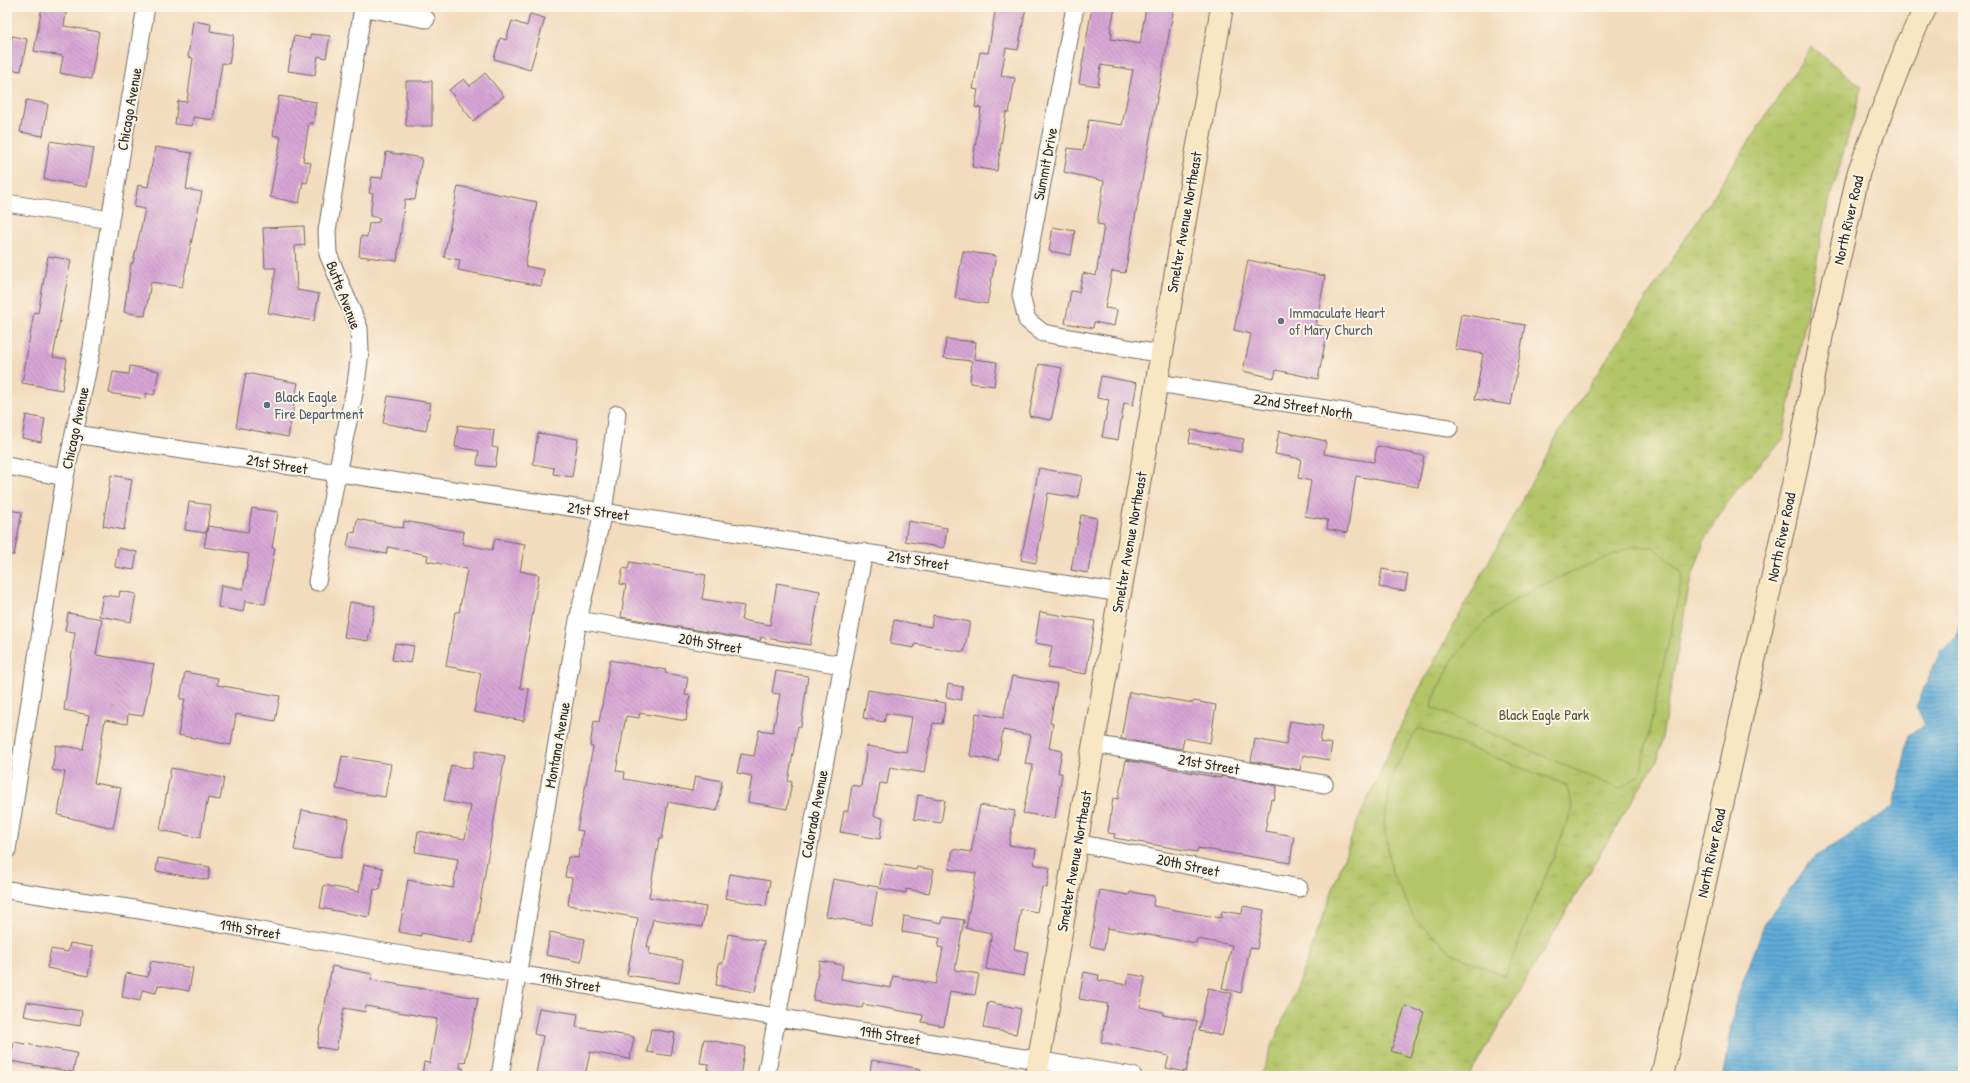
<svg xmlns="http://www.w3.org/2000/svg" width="1970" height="1083" font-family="'Patrick Hand',sans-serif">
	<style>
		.park { fill: url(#park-tufts); stroke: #70784a }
		.garden { fill: #b4c568; stroke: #70784a }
		.water { fill: url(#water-rules); stroke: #446c82 }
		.building { fill: url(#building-back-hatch) }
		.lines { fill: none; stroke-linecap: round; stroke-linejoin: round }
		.street-casing { stroke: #71695e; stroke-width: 19 }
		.secondary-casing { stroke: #71695e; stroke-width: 24 }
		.street { stroke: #fff; stroke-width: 17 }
		.secondary { stroke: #f9e7c3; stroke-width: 22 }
		.worship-dot { fill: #6b7280; stroke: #fcf5e5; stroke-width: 1.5 }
		.service-dot { fill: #5c6f8a; stroke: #fcf5e5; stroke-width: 1.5 }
		.labels { text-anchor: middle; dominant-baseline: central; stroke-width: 4; stroke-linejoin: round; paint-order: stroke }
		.street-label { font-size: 15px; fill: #2b2b2b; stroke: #fcf5e5 }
		.worship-label { font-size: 15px; fill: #5b616d; stroke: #fcf5e5; text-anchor: start }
		.service-label { font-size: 15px; fill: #4e5e75; stroke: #fcf5e5; text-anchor: start }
		.park-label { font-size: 15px; fill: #54593d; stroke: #fcf5e5 }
	</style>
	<defs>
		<pattern id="park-tufts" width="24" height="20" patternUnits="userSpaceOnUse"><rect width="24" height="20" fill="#b4c568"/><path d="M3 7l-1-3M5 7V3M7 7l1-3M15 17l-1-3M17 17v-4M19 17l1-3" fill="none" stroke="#9ba95a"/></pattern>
		<pattern id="water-rules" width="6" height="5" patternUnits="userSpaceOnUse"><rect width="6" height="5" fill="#5eacd8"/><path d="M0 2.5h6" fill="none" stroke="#4e8caf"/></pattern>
		<pattern id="building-back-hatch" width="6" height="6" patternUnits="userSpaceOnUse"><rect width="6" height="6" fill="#d7a5d6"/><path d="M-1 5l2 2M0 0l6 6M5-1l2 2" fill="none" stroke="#af87ae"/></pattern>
	</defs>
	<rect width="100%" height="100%" fill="#fcf5e5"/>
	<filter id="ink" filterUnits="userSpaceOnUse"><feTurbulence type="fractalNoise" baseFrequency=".025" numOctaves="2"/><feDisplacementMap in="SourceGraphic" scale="8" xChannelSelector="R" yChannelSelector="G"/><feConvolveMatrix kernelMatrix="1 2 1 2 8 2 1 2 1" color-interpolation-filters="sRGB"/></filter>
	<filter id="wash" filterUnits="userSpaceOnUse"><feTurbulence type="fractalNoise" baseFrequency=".012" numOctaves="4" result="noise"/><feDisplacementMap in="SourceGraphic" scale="16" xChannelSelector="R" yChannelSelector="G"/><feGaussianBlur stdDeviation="0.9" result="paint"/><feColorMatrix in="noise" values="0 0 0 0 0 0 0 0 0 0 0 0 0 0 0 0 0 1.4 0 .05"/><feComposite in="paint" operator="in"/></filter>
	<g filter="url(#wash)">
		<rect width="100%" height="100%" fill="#f3dcbe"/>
		<path class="park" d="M 1811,47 L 1862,87 L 1825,217 L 1783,439 L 1733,494 L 1705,538 L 1689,587 L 1658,759 L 1622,817 L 1469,1076 L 1260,1076 L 1309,956 L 1356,825 L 1410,706 L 1559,432 Z"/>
		<path class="garden" d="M 1631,547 L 1654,547 L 1683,574 L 1640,774 L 1619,789 L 1431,707 C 1468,603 1539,587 1631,547 Z
			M 1418,728 L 1566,785 L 1573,808 L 1505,976 L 1453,954 L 1415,919 L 1392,873 L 1384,823 L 1393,772 Z"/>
		<path class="water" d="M 1963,609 L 1963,1076 L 1724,1076 L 1735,1004 L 1765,923 L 1812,859 L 1894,806 L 1909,736 L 1925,724 L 1916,707 L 1941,650 L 1956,640 Z"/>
		<g id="blocks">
			<path class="building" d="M 42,7 L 67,7 L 64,26 L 99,32 L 91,79 L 60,73 L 63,56 L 34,51 Z
				M 996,7 L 1026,7 L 1018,50 L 1006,48 L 1001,76 L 1015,78 L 1009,113 L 1006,112 L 997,171 L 972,167 L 981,108 L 975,107 L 978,90 L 973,89 L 980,52 L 988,53 Z
				M 1092,7 L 1115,7 L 1110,32 L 1112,32 L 1111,39 L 1140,44 L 1146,7 L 1174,7 L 1125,273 L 1112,271 L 1105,308 L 1117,310 L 1114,326 L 1094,322 L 1093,328 L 1065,323 L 1071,291 L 1079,292 L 1083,273 L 1096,276 L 1104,225 L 1097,224 L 1104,181 L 1064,172 L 1068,148 L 1083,150 L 1089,120 L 1122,125 L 1133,70 L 1101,65 L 1098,86 L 1079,83 Z
				M 530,14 L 545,18 L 530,70 L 494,59 L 500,38 L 506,40 L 512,21 L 527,26 Z
				M 193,21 L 211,24 L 210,31 L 234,35 L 229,64 L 222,63 L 213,120 L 193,117 L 192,126 L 175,124 L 178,101 L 187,102 L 193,58 L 188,57 Z
				M 310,34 L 330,36 L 326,58 L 318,56 L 315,75 L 288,71 L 294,36 L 310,39 Z
				M 12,36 L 27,39 L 21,71 L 7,69 L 7,44 L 10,45 Z
				M 485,73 L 504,96 L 473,121 L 449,90 L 464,79 L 470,86 Z
				M 406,81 L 432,81 L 432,126 L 406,126 Z
				M 279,96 L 316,102 L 313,124 L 309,123 L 303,161 L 311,163 L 307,183 L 303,182 L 299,203 L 270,197 L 281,137 L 273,135 Z
				M 26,100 L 48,104 L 43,136 L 20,132 Z
				M 50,141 L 94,148 L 87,187 L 44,179 Z
				M 155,147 L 192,153 L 186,189 L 202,192 L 182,287 L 151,282 L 145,316 L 124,312 L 131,263 L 133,263 L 145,209 L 134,207 L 138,185 L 148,187 Z
				M 386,152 L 422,158 L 415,200 L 405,199 L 397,261 L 359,256 L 361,236 L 367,237 L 369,223 L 379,222 L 380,218 L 370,216 L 373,194 L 369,193 L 372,177 L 382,178 Z
				M 458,186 L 537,202 L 525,266 L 544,270 L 541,286 L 458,270 L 460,260 L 444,257 Z
				M 304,226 L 305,245 L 295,246 L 297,290 L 319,294 L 314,321 L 268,313 L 276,268 L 265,268 L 263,228 Z
				M 1053,227 L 1075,231 L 1071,255 L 1049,251 Z
				M 963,251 L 996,256 L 987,304 L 955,298 Z
				M 48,256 L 71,260 L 53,357 L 67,359 L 62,390 L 22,383 L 34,312 L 38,313 Z
				M 1248,260 L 1325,276 L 1316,325 L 1328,328 L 1318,379 L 1276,370 L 1274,378 L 1243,371 L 1251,334 L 1234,330 Z
				M 1461,314 L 1525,325 L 1511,405 L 1475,399 L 1483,354 L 1455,349 Z
				M 946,339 L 976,342 L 974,359 L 997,362 L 994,386 L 970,383 L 972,361 L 944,358 Z
				M 1039,364 L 1062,368 L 1051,420 L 1029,416 Z
				M 130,366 L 159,371 L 154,395 L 146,393 L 145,399 L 109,393 L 113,372 L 129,374 Z
				M 246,373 L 298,383 L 288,437 L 236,427 Z
				M 1101,376 L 1137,383 L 1133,405 L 1124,403 L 1118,440 L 1102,437 L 1109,400 L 1097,398 Z
				M 388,396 L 431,403 L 426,431 L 383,423 Z
				M 26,415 L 45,419 L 41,442 L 22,438 Z
				M 458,425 L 494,430 L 492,447 L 498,448 L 495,467 L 477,465 L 479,451 L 455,447 Z
				M 1191,430 L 1244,439 L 1241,452 L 1189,443 Z
				M 1279,431 L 1326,441 L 1324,454 L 1366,461 L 1374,462 L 1377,446 L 1424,456 L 1418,487 L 1356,476 L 1347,533 L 1327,529 L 1328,520 L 1305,516 L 1311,481 L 1298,478 L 1301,459 L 1275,454 Z
				M 538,433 L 578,439 L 572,477 L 553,474 L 554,468 L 533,464 Z
				M 1039,468 L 1082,476 L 1078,498 L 1048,493 L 1036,563 L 1021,560 Z
				M 111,475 L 132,479 L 124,530 L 103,526 Z
				M 189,502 L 211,505 L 206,533 L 185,530 Z
				M 252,508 L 278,512 L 272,548 L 275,548 L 265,604 L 245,601 L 243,612 L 218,607 L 221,585 L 243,589 L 249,554 L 204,547 L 208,526 L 248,532 Z
				M 7,510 L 22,512 L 14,555 L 7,555 Z
				M 1081,515 L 1097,518 L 1088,573 L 1071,570 Z
				M 357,519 L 403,528 L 404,521 L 464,532 L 462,544 L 492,550 L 495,539 L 525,544 L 520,571 L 539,575 L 520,688 L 529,689 L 524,721 L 474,712 L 481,673 L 446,666 L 455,612 L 459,612 L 467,569 L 427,561 L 428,555 L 388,547 L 386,554 L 347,546 L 350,532 L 355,533 Z
				M 908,521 L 947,528 L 944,548 L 905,541 Z
				M 118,548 L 137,552 L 134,570 L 115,567 Z
				M 630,562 L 706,575 L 702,599 L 744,606 L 741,620 L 770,625 L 777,583 L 820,591 L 810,645 L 765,638 L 761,637 L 760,641 L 621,617 L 626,585 L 620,584 L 623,568 L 628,569 Z
				M 1382,569 L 1408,574 L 1405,591 L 1379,587 Z
				M 120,591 L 136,594 L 131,622 L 99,616 L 103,595 L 119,597 Z
				M 350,602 L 375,606 L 368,641 L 344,637 Z
				M 1040,612 L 1095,621 L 1086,674 L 1048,668 L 1052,646 L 1035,643 Z
				M 68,613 L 102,619 L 96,655 L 154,664 L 143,716 L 128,714 L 127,724 L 105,720 L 94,783 L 121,788 L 113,828 L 58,815 L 65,772 L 52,770 L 56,745 L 83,749 L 89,715 L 64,710 L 75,632 L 65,631 Z
				M 933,615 L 970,622 L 964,652 L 915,644 L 914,648 L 890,644 L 894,620 L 931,627 Z
				M 395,643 L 414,646 L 411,663 L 392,660 Z
				M 610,660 L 666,670 L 665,673 L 688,677 L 685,695 L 690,696 L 686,721 L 640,713 L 639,718 L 626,716 L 616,771 L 625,772 L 624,779 L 692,791 L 695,776 L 722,781 L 717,811 L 668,802 L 662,839 L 659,839 L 649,897 L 706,907 L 702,927 L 653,919 L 647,947 L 650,947 L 649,954 L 683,960 L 679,983 L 627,975 L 638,918 L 568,905 L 572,878 L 565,877 L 568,857 L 578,858 L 583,831 L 577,830 L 593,747 L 590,746 L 594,721 L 599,722 Z
				M 776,671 L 808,676 L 801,727 L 798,726 L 788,781 L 792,782 L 787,809 L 748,802 L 752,776 L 737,773 L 741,754 L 754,756 L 759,730 L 773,732 L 780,694 L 772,693 Z
				M 185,672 L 218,678 L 217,685 L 280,696 L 275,721 L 236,714 L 231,745 L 178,735 L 185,699 L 180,699 Z
				M 1012,676 L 1057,684 L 1050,723 L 1053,724 L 1049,748 L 1062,751 L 1058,773 L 1062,773 L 1055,818 L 1023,813 L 1033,765 L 1025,764 L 1031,735 L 1003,730 L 998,761 L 970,756 L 976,713 L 1003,718 Z
				M 948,684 L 963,687 L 961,700 L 946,697 Z
				M 868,690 L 946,703 L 942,724 L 933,723 L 924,773 L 890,767 L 887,784 L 880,783 L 874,816 L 883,818 L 880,839 L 840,832 L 844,811 L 848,811 L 852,785 L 861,787 L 867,746 L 906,752 L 912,717 L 886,713 L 884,722 L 863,718 Z
				M 1129,692 L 1193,703 L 1194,701 L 1216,705 L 1210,743 L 1184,738 L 1182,749 L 1121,739 Z
				M 1290,721 L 1323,726 L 1320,742 L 1332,744 L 1329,760 L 1303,755 L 1300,770 L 1251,761 L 1255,739 L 1286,745 Z
				M 476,750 L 505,756 L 473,943 L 421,933 L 421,936 L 399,932 L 408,880 L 453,888 L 458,859 L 415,852 L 418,831 L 465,839 L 471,806 L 444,801 L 451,765 L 472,769 Z
				M 342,756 L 391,764 L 385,797 L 336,789 Z
				M 1126,760 L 1221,778 L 1221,776 L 1277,786 L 1274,800 L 1271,799 L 1265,831 L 1294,836 L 1290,863 L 1198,848 L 1197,852 L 1114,838 L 1115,834 L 1108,833 L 1113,798 L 1118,799 Z
				M 171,768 L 224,778 L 220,800 L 208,798 L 200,838 L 160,830 Z
				M 918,795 L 945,800 L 941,823 L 914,819 Z
				M 980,805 L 1015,811 L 1009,845 L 1036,849 L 1034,864 L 1050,868 L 1047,888 L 1042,887 L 1037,912 L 1021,909 L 1014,949 L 1028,952 L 1024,976 L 986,969 L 992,933 L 966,928 L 976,873 L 949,869 L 953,849 L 971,852 Z
				M 302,810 L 349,819 L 341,858 L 294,850 Z
				M 158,858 L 210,867 L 208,880 L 156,871 Z
				M 364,864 L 383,868 L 380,890 L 374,889 L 369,917 L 320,908 L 324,885 L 359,892 Z
				M 884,864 L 916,870 L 917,867 L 934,870 L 929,893 L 906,889 L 906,893 L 879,888 Z
				M 730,874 L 770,881 L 766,906 L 725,898 Z
				M 833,879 L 878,887 L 871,925 L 826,916 Z
				M 1100,890 L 1129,895 L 1130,892 L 1154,896 L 1153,906 L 1221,918 L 1222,911 L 1242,914 L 1243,906 L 1264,910 L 1257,949 L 1250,948 L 1241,993 L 1222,988 L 1232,945 L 1197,939 L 1196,943 L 1107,928 L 1104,949 L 1090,946 Z
				M 904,916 L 942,923 L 943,917 L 964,920 L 955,970 L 979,974 L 975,995 L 950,991 L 944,1026 L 922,1022 L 923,1015 L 863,1004 L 862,1008 L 813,1000 L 820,961 L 843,965 L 841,979 L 891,988 L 893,976 L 936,984 L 943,948 L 938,947 L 940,938 L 902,932 Z
				M 550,932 L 585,939 L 581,962 L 546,955 Z
				M 728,934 L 764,941 L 755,992 L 716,985 L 719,963 L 723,963 Z
				M 70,943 L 93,947 L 88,976 L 47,968 L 51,949 L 68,952 Z
				M 151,961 L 193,968 L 189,991 L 158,985 L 156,993 L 142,990 L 140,1001 L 122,997 L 126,973 L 148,977 Z
				M 332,966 L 372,974 L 371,980 L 478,998 L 465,1063 L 461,1062 L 460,1068 L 463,1068 L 463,1076 L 422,1076 L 424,1062 L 430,1063 L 437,1019 L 366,1006 L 365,1012 L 344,1008 L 336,1050 L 317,1047 Z
				M 1084,972 L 1099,975 L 1098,980 L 1127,985 L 1129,974 L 1145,977 L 1140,1007 L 1163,1012 L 1163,1015 L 1197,1021 L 1186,1072 L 1166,1068 L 1169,1056 L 1101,1042 L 1108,1004 L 1079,999 Z
				M 1208,988 L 1232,993 L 1222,1036 L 1199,1031 Z
				M 27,1002 L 82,1011 L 80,1026 L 24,1016 Z
				M 988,1002 L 1021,1009 L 1016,1034 L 983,1028 Z
				M 1405,1006 L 1424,1012 L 1410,1057 L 1391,1051 Z
				M 539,1008 L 578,1014 L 576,1027 L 634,1037 L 630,1059 L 590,1052 L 585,1076 L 550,1076 L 536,1074 L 543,1036 L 534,1034 Z
				M 651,1029 L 675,1033 L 671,1056 L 647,1052 Z
				M 704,1039 L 745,1047 L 740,1076 L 707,1076 L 709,1064 L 700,1063 Z
				M 14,1042 L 77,1053 L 73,1072 L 10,1061 Z
				M 872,1060 L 921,1069 L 920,1076 L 869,1076 Z"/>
		</g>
	</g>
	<g filter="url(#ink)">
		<use href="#blocks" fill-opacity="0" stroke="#71695e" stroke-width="1"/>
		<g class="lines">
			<g class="street-casing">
				<path id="street" d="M 360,7 L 426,19
					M 1075,7 L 1021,295 L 1027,320 L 1043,333 L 1161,354
					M 7,203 L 110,220
					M 1157,383 L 1449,428
					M 74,434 L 603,512 L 1121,593
					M 7,466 L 65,477
					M 317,582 L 337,473 L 356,384 L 360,352 L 359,328 L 328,254 L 327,231 L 363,7
					M 578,620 L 842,665
					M 1094,744 L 1324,784
					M 1077,843 L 1299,888
					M 7,850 L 65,477 L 92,348 L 110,220 L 146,7
					M 7,890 L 134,909 L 390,953 L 1133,1076
					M 500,1076 L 578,620 L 603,512 L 617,414
					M 766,1076 L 864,552"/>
			</g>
			<g class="secondary-casing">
				<path id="secondary" d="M 1036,1076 L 1222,7
					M 1662,1076 L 1796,471 L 1823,329 L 1859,171 L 1908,43 L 1926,7"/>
			</g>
			<use href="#street" class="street"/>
			<use href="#secondary" class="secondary"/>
		</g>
	</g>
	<circle class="worship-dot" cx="1281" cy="321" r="4"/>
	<circle class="service-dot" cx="267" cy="405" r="4"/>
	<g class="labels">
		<g class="street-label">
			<text transform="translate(129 109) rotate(-80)">Chicago Avenue</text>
			<text transform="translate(1045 164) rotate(-79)">Summit Drive</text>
			<text transform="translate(1848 220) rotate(-77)">North River Road</text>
			<text transform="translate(1184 222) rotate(-80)">Smelter Avenue Northeast</text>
			<text transform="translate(344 295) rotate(69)">Butte Avenue</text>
			<text transform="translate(1303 406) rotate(9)">22nd Street North</text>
			<text transform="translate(75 428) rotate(-78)">Chicago Avenue</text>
			<text transform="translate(277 464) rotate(9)">21st Street</text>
			<text transform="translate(598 511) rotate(8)">21st Street</text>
			<text transform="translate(1781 537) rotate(-78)">North River Road</text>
			<text transform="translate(1129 542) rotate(-80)">Smelter Avenue Northeast</text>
			<text transform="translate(918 560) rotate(9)">21st Street</text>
			<text transform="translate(710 643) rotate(10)">20th Street</text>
			<text transform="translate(557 745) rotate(-80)">Montana Avenue</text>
			<text transform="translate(1209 764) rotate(10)">21st Street</text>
			<text transform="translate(814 814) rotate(-79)">Colorado Avenue</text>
			<text transform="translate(1711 853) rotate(-78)">North River Road</text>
			<text transform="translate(1074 861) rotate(-80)">Smelter Avenue Northeast</text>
			<text transform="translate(1188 865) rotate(12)">20th Street</text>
			<text transform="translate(250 929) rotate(10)">19th Street</text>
			<text transform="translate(570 982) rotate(10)">19th Street</text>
			<text transform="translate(890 1035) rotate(9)">19th Street</text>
		</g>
		<g class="worship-label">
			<text x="1289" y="312">Immaculate Heart<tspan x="1289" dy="17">of Mary Church</tspan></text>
		</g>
		<g class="service-label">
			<text x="275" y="396">Black Eagle<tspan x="275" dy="17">Fire Department</tspan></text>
		</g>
		<g class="park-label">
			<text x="1544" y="714">Black Eagle Park</text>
		</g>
	</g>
	<rect width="1970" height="1083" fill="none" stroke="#fcf5e5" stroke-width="24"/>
</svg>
